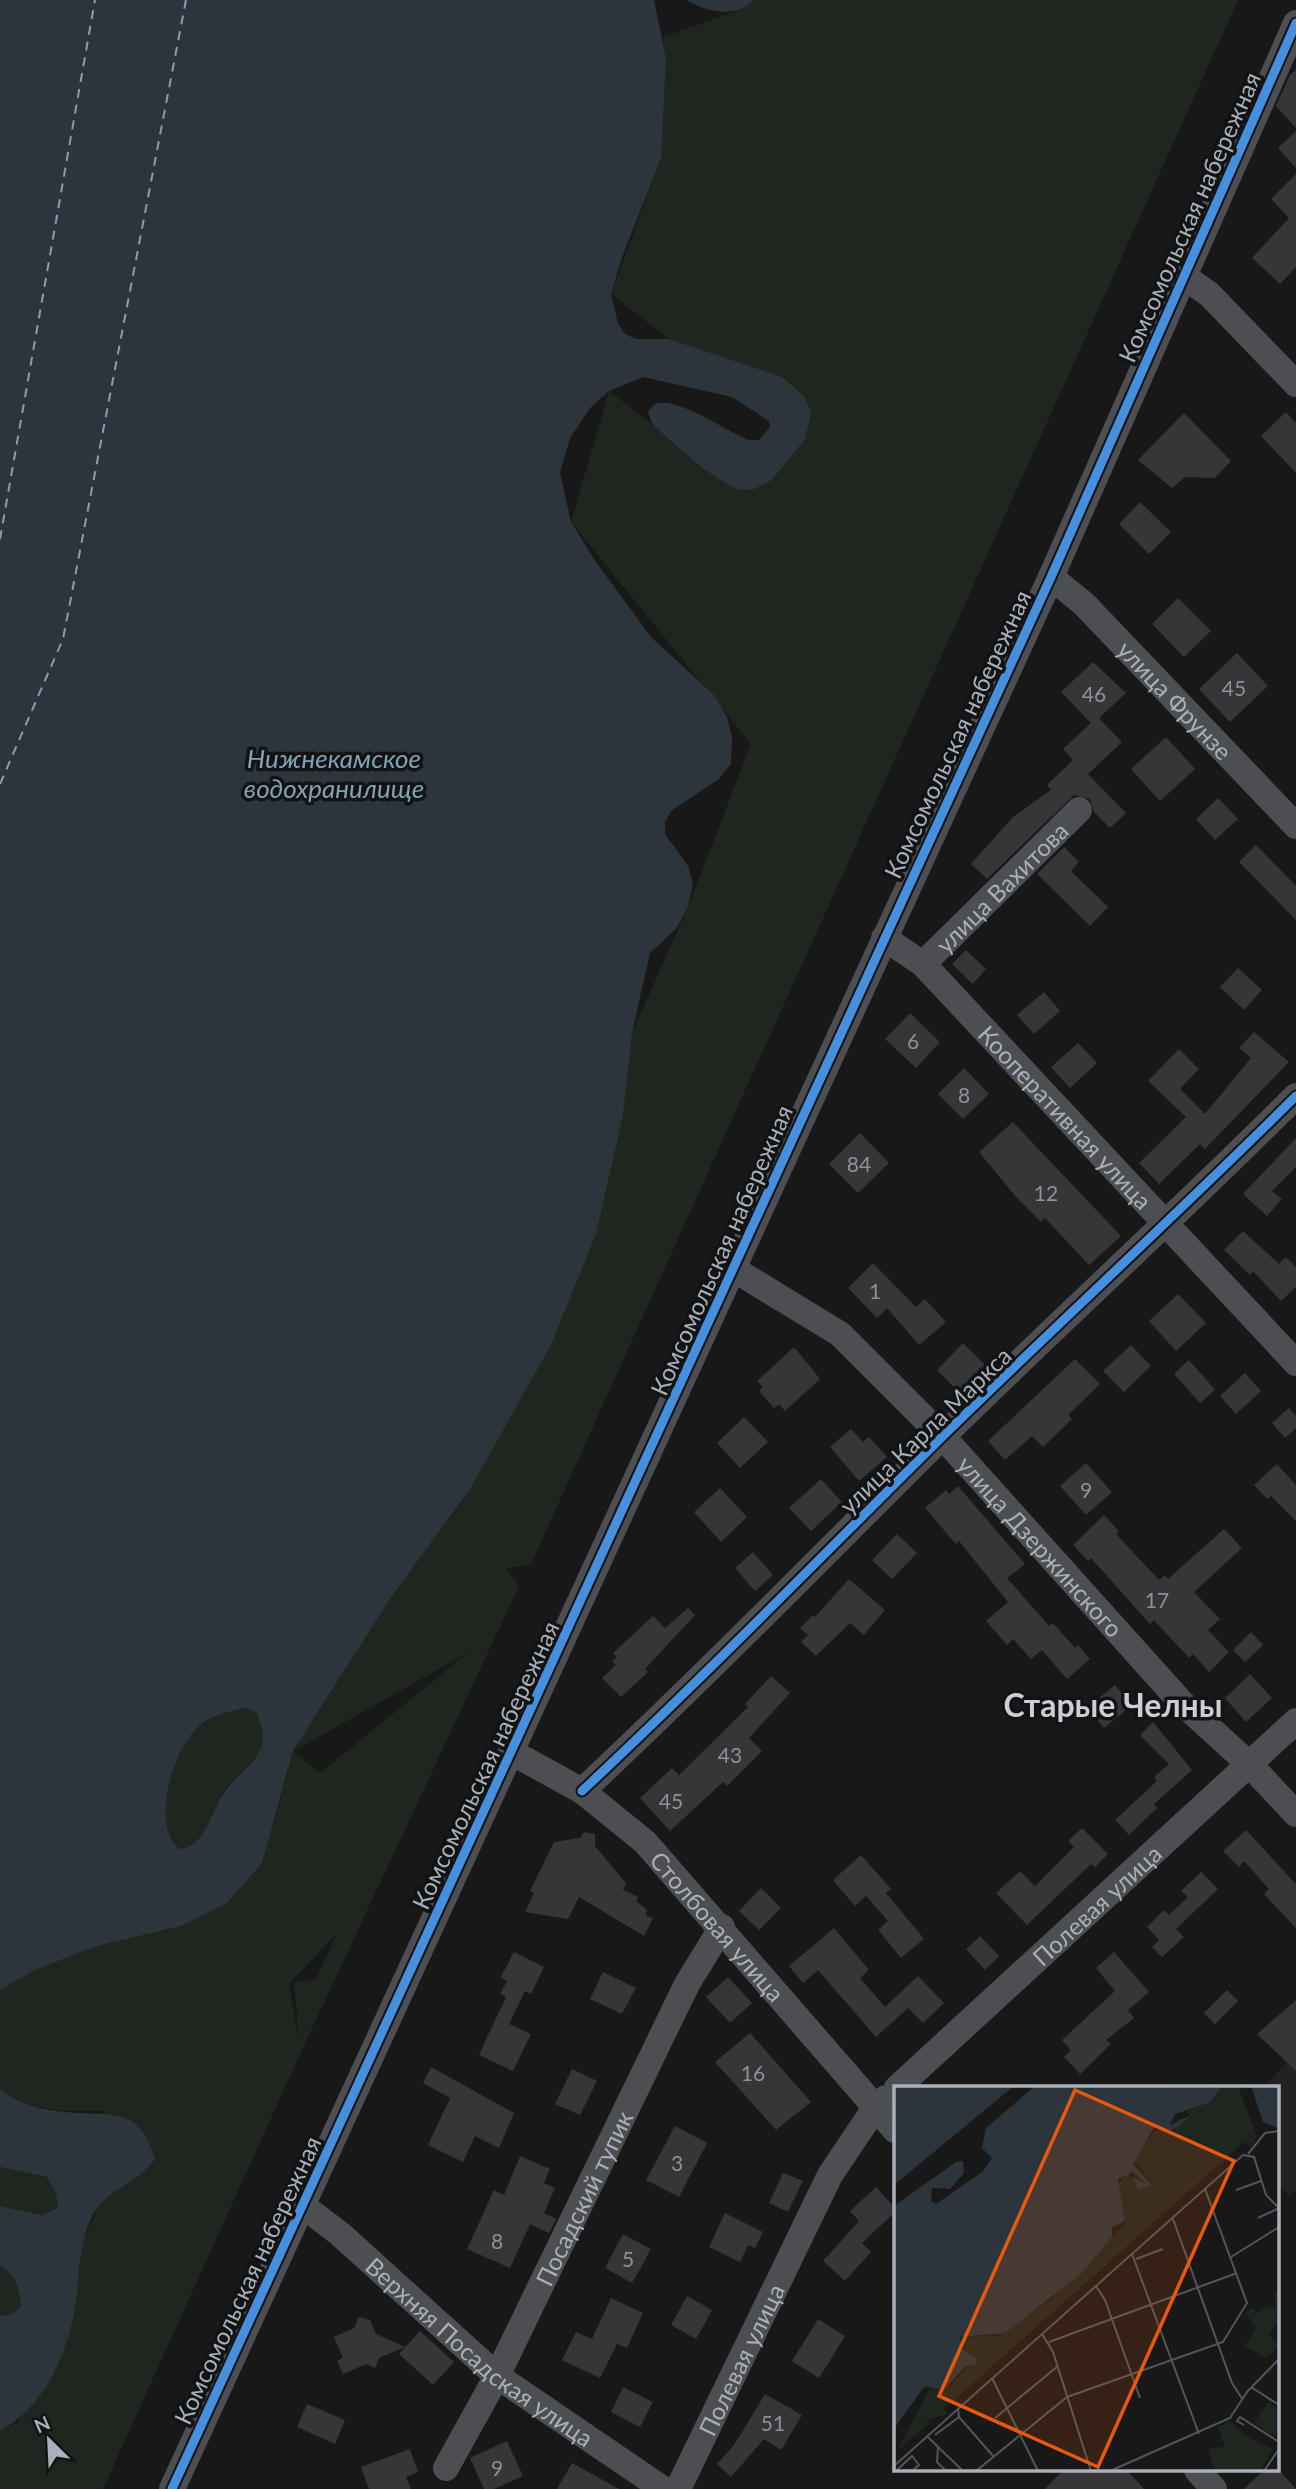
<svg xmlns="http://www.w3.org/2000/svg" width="1296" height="2489" font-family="Lato,sans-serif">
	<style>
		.built { fill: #222225 }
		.green { fill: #1e261f; fill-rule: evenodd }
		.water { fill: #2b353b; fill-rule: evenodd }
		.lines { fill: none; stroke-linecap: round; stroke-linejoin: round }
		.ferry { stroke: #81a2b4; stroke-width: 2; stroke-dasharray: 9 7; stroke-linecap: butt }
		.building { fill: #363638 }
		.minor { stroke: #4c4e52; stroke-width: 26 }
		.cycleway-casing { stroke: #121315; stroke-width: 13 }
		.cycleway { stroke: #468fdf; stroke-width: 9 }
		.labels { text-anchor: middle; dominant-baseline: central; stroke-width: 7; stroke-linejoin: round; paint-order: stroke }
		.number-label { font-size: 21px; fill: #8d9299 }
		.street-label { font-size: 24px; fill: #aab0b9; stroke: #121315 }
		.water-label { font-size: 26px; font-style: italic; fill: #81a2b4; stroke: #121315 }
		.district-label { font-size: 32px; font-weight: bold; fill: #cbcfd5; stroke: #121315 }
		.inset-river { fill: none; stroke: #2b353b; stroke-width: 3.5 }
		.inset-road { fill: none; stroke: #525559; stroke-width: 2 }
		.view { fill: #e8590c; fill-opacity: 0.15; stroke: #e8590c; stroke-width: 3.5 }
		.inset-edge { fill: none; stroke: #aab0b9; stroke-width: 3.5 }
	</style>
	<rect width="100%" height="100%" fill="#181819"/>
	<path class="built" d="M 1296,2053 L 1296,2193 L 1294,2192 L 1289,2196 L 1277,2184 L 1277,2088 L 1263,2088 Z"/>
	<path class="green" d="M 747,0 L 1238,0 L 531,1564 L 506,1569 L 519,1586 L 300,2054 L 103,2489 L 0,2489 L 0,2431 L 18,2422 L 75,2311 L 83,2239 L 104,2196 L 116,2192 L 103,2111 C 67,2112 30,2112 0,2089 L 0,1990 L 35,1970 L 97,1946 L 181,1926 L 274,1823 L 293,1751 L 390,1599 L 470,1489 L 632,1033 L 688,907 L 751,744 L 571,522 L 609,391 L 735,489 L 803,396 L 669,339 L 611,294 L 661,159 L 663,37 L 731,13 ZM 469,1652 L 320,1773 L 294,1752 L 294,1751 ZM 338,1932 L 316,1979 L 294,1983 L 299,2040 L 289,1984 Z
		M 244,1708 L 257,1713 C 261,1725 266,1736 260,1750 C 254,1764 238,1774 228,1786 C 212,1805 207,1845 180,1849 C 149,1826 174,1748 199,1726 C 212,1715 228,1712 244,1708 Z
		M 0,2167 L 47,2177 L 56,2194 L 58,2208 L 43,2215 L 0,2206 Z
		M 0,2266 C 15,2273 20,2292 21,2306 C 14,2312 9,2317 0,2316 Z"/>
	<path class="water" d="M 0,0 L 654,0 L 666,58 L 661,159 L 622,257 L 611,294 L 618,324 L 625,334 L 636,339 L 669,339 L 782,377 L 804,396 L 811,412 L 805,439 L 772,480 L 752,490 L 735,489 L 702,468 L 653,425 L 648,413 C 651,408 654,403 660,403 C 682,400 727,431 748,440 L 759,440 L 770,427 L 769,421 L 732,397 L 643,377 L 609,391 L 590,408 L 570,438 L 560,473 L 571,522 L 596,562 L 651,637 L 714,695 L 727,717 L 732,737 L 731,764 L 719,779 L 671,811 L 665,822 L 665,834 L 688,866 L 693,883 L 688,907 L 676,929 L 650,953 L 632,1033 L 623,1114 L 596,1234 L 551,1345 L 470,1489 L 390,1599 L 293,1751 L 262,1863 L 227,1903 L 181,1926 L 97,1946 L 35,1970 L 0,1990 ZM 244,1708 L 257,1713 C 261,1725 266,1737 260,1750 C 253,1765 238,1774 228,1787 C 212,1805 207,1846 180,1849 C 149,1826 174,1748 199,1726 C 212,1715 228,1712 244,1708 Z
		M 686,0 L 754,0 C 735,19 708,12 686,0 Z
		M 0,2089 C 19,2104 42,2110 66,2112 C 111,2117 139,2104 155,2159 C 134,2188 105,2188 91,2219 C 78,2246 80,2278 75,2308 C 66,2357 44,2407 0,2431 L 0,2316 L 12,2314 L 21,2306 C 20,2291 15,2273 0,2266 L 0,2206 L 42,2215 L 58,2208 L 56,2194 L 47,2177 L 0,2167 Z"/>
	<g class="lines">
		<path class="ferry" d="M 0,539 L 95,0
			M 0,784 L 63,639 L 186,0"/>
	</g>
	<path class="building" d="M 1296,70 L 1296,128 L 1276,106 L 1290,75 Z
		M 1296,131 L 1296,168 L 1278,148 Z
		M 1296,174 L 1296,267 L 1280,284 L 1252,258 L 1289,218 L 1271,199 Z
		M 1286,412 L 1296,423 L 1296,473 L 1261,436 Z
		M 1184,413 L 1231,461 L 1215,478 L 1185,477 L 1172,488 L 1138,460 Z
		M 1140,502 L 1171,532 L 1149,554 L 1119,524 Z
		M 1178,598 L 1211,631 L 1184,657 L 1152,624 Z
		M 1237,653 L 1268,686 L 1230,722 L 1199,689 Z
		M 1093,662 L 1126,693 L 1099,718 L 1122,742 L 1088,774 L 1126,813 L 1110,828 L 1094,812 L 1090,799 L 1074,795 L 987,879 L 971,864 L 1013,817 L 1051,790 L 1047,785 L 1073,760 L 1063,749 L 1091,723 L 1061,692 Z
		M 1166,737 L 1195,769 L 1160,801 L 1131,769 Z
		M 1218,798 L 1238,819 L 1215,840 L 1196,819 Z
		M 1256,845 L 1296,886 L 1296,920 L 1239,862 Z
		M 1064,847 L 1079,862 L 1071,871 L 1108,907 L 1090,926 L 1037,874 Z
		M 966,950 L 986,969 L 973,984 L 952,964 Z
		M 1238,968 L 1262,990 L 1244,1010 L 1220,987 Z
		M 1044,992 L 1060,1011 L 1034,1034 L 1017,1015 Z
		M 910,1013 L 940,1042 L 916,1068 L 885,1039 Z
		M 1254,1032 L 1289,1062 L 1205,1149 L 1200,1144 L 1159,1184 L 1139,1163 L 1186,1117 L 1148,1081 L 1179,1049 L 1199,1069 L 1180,1089 L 1205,1114 L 1251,1058 L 1239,1048 Z
		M 1078,1043 L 1097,1063 L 1070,1088 L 1051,1067 Z
		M 964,1068 L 989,1094 L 963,1119 L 938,1094 Z
		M 1013,1122 L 1121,1236 L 1089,1265 L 1045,1218 L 1041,1222 L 1016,1197 L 979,1152 Z
		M 860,1133 L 889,1163 L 858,1193 L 829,1164 Z
		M 1296,1138 L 1296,1167 L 1272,1191 L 1282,1199 L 1267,1216 L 1243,1194 Z
		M 1243,1231 L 1279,1264 L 1286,1257 L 1296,1267 L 1296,1287 L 1281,1301 L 1253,1271 L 1250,1275 L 1224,1250 Z
		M 873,1263 L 916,1307 L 925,1299 L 946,1322 L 919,1345 L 887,1308 L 877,1318 L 848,1288 Z
		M 1178,1294 L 1206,1323 L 1176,1351 L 1149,1321 Z
		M 963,1343 L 986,1366 L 960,1393 L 937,1370 Z
		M 1131,1345 L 1151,1366 L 1124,1392 L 1103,1371 Z
		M 794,1347 L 820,1379 L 785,1411 L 779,1404 L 774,1408 L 759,1391 L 763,1387 L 757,1381 Z
		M 1075,1359 L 1100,1384 L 1068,1415 L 1072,1419 L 1043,1447 L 1032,1436 L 1005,1460 L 988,1441 Z
		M 1189,1360 L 1215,1390 L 1200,1403 L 1174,1374 Z
		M 1245,1373 L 1261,1391 L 1236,1414 L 1220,1396 Z
		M 1289,1408 L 1296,1416 L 1296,1428 L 1285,1438 L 1272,1423 Z
		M 744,1417 L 768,1442 L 740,1468 L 717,1443 Z
		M 851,1429 L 863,1442 L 869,1437 L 887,1457 L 859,1481 L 830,1447 Z
		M 1086,1463 L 1112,1492 L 1086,1515 L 1060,1486 Z
		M 1277,1464 L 1296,1485 L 1296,1521 L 1271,1496 L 1267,1499 L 1254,1485 Z
		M 821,1479 L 842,1502 L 811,1531 L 789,1508 Z
		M 958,1486 L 1025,1564 L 1007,1578 L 1049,1626 L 1053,1623 L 1075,1648 L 1078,1645 L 1090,1659 L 1067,1679 L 1042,1650 L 1031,1659 L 1013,1639 L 1007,1645 L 986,1621 L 1008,1602 L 959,1541 L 956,1544 L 925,1508 L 946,1490 L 949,1494 Z
		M 720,1488 L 747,1517 L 721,1542 L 694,1512 Z
		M 1104,1515 L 1119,1531 L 1116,1534 L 1159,1580 L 1165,1575 L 1168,1579 L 1224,1529 L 1242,1548 L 1194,1592 L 1220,1619 L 1208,1630 L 1229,1652 L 1209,1672 L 1193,1654 L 1189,1658 L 1154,1620 L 1150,1624 L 1091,1558 L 1088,1561 L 1073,1545 Z
		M 897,1534 L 917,1553 L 892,1579 L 872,1560 Z
		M 753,1552 L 773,1575 L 755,1591 L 735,1568 Z
		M 849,1579 L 885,1610 L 864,1635 L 850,1623 L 816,1656 L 801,1642 L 808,1635 L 800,1628 L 813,1615 L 815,1617 Z
		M 688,1608 L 695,1615 L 645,1669 L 648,1672 L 621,1697 L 602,1678 L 616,1665 L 612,1662 L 617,1657 L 613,1653 L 653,1616 L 665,1628 Z
		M 1251,1632 L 1263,1645 L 1245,1662 L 1233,1650 Z
		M 1250,1674 L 1272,1698 L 1246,1722 L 1225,1698 Z
		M 771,1676 L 790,1693 L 749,1738 L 762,1751 L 727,1786 L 723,1782 L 670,1831 L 640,1798 L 672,1768 L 679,1775 L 748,1707 L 745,1704 Z
		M 1115,1685 L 1132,1705 L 1104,1728 L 1087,1708 Z
		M 1153,1722 L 1192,1770 L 1154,1804 L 1157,1808 L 1129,1835 L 1115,1820 L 1157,1781 L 1154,1777 L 1169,1764 L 1140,1735 Z
		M 1082,1828 L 1108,1854 L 1095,1867 L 1091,1864 L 1027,1925 L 996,1893 L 1020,1871 L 1035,1886 L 1074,1847 L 1068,1841 Z
		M 1246,1830 L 1296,1884 L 1296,1928 L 1264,1894 L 1269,1889 L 1244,1861 L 1239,1867 L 1223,1851 Z
		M 584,1832 L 595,1834 L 595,1846 L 626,1883 L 623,1890 L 638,1897 L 636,1901 L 647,1910 L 646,1916 L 653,1918 L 644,1936 L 579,1897 L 568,1919 L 525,1912 L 534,1893 L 530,1891 L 554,1842 L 580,1838 Z
		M 861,1855 L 891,1889 L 886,1893 L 924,1939 L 901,1958 L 878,1930 L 888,1921 L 866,1896 L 855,1906 L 833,1880 Z
		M 1201,1872 L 1218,1889 L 1176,1929 L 1184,1937 L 1162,1957 L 1152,1947 L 1159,1940 L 1147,1927 L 1164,1910 L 1169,1915 L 1188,1897 L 1181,1891 Z
		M 761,1888 L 781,1908 L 759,1930 L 739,1911 Z
		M 834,1928 L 869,1970 L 860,1978 L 885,2007 L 918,1976 L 944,2003 L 923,2023 L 908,2008 L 876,2037 L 818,1970 L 803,1983 L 789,1966 Z
		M 980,1936 L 999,1956 L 985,1970 L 966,1949 Z
		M 514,1952 L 544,1967 L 531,1994 L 525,1991 L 509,2024 L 531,2034 L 513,2071 L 479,2055 L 506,1997 L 500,1994 L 507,1981 L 501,1977 Z
		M 1114,1952 L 1149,1992 L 1128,2010 L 1134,2018 L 1106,2040 L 1111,2044 L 1080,2074 L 1064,2057 L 1071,2050 L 1062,2040 L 1115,1991 L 1096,1968 Z
		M 603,1972 L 636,1988 L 622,2014 L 590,1999 Z
		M 728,1977 L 752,2003 L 730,2023 L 706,1997 Z
		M 1227,1990 L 1238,2001 L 1215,2024 L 1204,2013 Z
		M 1296,2000 L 1296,2071 L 1257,2034 Z
		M 750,2033 L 811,2102 L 776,2130 L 715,2062 Z
		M 431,2067 L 514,2113 L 499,2148 L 475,2136 L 463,2162 L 428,2145 L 450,2098 L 423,2083 Z
		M 572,2069 L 597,2081 L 580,2115 L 555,2104 Z
		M 675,2126 L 707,2143 L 679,2197 L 646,2180 Z
		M 520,2156 L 550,2169 L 544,2183 L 555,2188 L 544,2213 L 556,2219 L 549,2233 L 530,2224 L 510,2268 L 467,2249 L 494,2190 L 504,2195 Z
		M 783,2173 L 803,2181 L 788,2212 L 769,2203 Z
		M 876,2187 L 895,2208 L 895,2212 L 862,2243 L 871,2252 L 845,2281 L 823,2261 L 859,2221 L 850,2211 Z
		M 725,2213 L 763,2232 L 755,2248 L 748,2245 L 740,2262 L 709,2247 Z
		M 623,2234 L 651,2249 L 632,2283 L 605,2268 Z
		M 687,2296 L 712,2310 L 696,2339 L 671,2325 Z
		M 611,2298 L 643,2313 L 627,2348 L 617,2344 L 600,2378 L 562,2360 L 576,2332 L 592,2339 Z
		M 359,2317 L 370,2320 L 376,2334 L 405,2347 L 379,2358 L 375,2368 L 366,2364 L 343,2374 L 337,2361 L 343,2358 L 334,2337 L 354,2328 Z
		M 818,2319 L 845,2336 L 819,2378 L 792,2361 Z
		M 420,2331 L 454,2362 L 433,2385 L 399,2354 Z
		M 623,2387 L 653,2402 L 640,2427 L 611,2412 Z
		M 765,2394 L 802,2415 L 781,2450 L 764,2439 L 731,2477 L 717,2464 L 734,2445 Z
		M 307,2404 L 345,2420 L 335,2444 L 297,2427 Z
		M 507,2441 L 523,2476 L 494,2489 L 484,2489 L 470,2458 Z
		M 410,2449 L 418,2472 L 406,2477 L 411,2489 L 369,2489 L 361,2467 Z
		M 572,2463 L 619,2489 L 557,2489 Z
		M 1063,2470 L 1127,2470 L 1144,2489 L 1045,2489 Z
		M 1264,2470 L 1279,2470 L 1296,2489 L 1244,2489 Z"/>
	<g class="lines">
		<g class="minor">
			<path d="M 1183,276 L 1209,294 L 1296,384"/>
			<path id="s1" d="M 1051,577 L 1084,604 L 1296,826"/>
			<path id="s2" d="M 884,938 L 923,964 L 1296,1363"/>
			<path id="s3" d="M 923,964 L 1079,810"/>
			<path id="s4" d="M 735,1270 L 840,1334 L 943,1437 L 1181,1702 L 1249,1764 L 1296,1814"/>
			<path id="s5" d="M 513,1753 L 582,1791 L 645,1842 L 895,2130"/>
			<path d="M 582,1791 C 705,1676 822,1556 941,1438 C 1058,1323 1180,1212 1296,1096"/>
			<path id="s6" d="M 897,2088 L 1296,1721"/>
			<path id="s7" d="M 302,2205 L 340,2234 L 497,2376 L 663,2489"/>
			<path id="s8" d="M 446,2468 L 497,2376 L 687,1984 L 722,1927"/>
			<path d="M 1197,2470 L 1214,2489"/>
			<path d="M 172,2489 L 1051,577 L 1296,23"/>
			<path id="s9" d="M 678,2489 L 830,2175 L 875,2108 L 886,2098"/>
		</g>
		<g class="cycleway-casing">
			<path id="cycleway" d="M 582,1791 C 705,1676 822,1556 941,1438 C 1058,1323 1180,1212 1296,1096
				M 172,2489 L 1051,577 L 1296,23"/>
		</g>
		<use href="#cycleway" class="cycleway"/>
	</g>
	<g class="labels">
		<g class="number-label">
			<text x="1234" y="687">45</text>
			<text x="1094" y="693">46</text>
			<text x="913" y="1040">6</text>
			<text x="964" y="1094">8</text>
			<text x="859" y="1163">84</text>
			<text x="1046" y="1192">12</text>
			<text x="875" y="1290">1</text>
			<text x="1086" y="1489">9</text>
			<text x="1157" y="1599">17</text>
			<text x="730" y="1754">43</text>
			<text x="671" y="1800">45</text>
			<text x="753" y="2072">16</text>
			<text x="677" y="2162">3</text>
			<text x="497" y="2240">8</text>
			<text x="628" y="2258">5</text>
			<text x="773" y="2422">51</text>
			<text x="497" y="2467">9</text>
		</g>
		<g class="street-label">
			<text transform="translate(1189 217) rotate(-66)">Комсомольская набережная</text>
			<text stroke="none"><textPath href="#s1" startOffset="175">улица Фрунзе</textPath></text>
			<text transform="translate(957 734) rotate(-65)">Комсомольская набережная</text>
			<text stroke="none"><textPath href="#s3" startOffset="110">улица Вахитова</textPath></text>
			<text stroke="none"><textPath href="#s2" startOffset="256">Кооперативная улица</textPath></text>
			<text transform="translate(721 1250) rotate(-66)">Комсомольская набережная</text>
			<text transform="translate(925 1430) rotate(-44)">улица Карла Маркса</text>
			<text stroke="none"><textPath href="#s4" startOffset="415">улица Дзержинского</textPath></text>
			<text transform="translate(485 1765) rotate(-65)">Комсомольская набережная</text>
			<text stroke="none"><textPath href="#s6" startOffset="271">Полевая улица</textPath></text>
			<text stroke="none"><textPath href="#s5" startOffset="271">Столбовая улица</textPath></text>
			<text stroke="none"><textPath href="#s8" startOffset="303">Посадский тупик</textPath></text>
			<text transform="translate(247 2280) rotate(-65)">Комсомольская набережная</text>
			<text stroke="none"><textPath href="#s7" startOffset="231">Верхняя Посадская улица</textPath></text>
			<text stroke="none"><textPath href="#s9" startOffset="144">Полевая улица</textPath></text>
		</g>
		<g class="water-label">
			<text x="334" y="758">Нижнекамское<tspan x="334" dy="30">водохранилище</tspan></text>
		</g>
		<g class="district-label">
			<text x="1113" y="1704">Старые Челны</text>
		</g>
	</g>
	<g transform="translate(894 2086)">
		<rect width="385" height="385" fill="#181819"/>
		<path d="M 326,0 L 344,0 L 363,50 L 357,61 L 350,56 L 50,323 L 54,328 L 30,334 L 36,336 L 3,365 L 37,300 L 56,300 L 74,280 L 78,269 L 68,263 L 66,251 L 105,250 L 157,213 L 232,137 L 223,100 L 234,86 L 245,104 L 258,97 L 240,74 L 260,45 L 281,43 L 297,29 L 293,25 L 315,17 ZM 384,206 L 385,232 L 375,248 L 385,260 L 372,272 L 350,260 L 363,242 L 352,228 L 357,222 L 363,227 L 375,220 L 382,224 L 380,207 ZM 374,316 L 385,323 L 385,343 L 380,350 L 360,337 ZM 336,335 L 352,350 L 379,363 L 366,385 L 321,385 L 313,362 L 331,361 L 324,341 Z" fill="#1e261f"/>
		<path d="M 0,0 L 120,0 L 0,99 ZM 141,0 L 327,2 L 315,17 L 281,28 L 276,39 L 297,29 L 283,42 L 270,46 L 261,40 L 239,78 L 258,99 L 244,104 L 238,90 L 252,98 L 239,86 L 224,93 L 231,135 L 218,141 L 218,151 L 187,188 L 111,247 L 66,251 L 68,263 L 82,272 L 82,278 L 71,281 L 51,303 L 30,301 L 0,343 L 0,120 L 62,76 L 69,75 L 70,87 L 56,103 L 38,102 L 37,115 L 42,118 L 88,86 L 98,72 L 88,62 L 92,42 ZM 357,0 L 385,0 L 385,43 L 369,36 Z" fill="#2b353b"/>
		<path class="inset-river" d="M 0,218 L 142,84 L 199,0M 0,228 L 154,86 L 214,0"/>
		<path class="inset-road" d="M 354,68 L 371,47 L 385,45M 342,104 L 367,95M 364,132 L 385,122M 279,133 L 338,297 L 349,314M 238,168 L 305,348M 337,171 L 385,141M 242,173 L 269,163M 202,200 L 211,214 L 246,312M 148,248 L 159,266 L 197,385M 155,256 L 343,187M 98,292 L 144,385M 357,301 L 385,319M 64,323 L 65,331 L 100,371M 101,332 L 164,280M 350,339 L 343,335 L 346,331 L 385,356M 41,349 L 65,331M 33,350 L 44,361 L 43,376 L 52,385M 44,361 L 69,385M 0,380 L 349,69 L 360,71 L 372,109 L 385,122M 2,385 L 18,370 L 25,379 L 18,385M 82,385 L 173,311 L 329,256 L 353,217 L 311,103M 216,385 L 336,332 L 353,306 L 385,273M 370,385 L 385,363"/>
		<path class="view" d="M 181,4 L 340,75 L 204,381 L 45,310 Z"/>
		<rect width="385" height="385" class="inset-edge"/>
	</g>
	<g transform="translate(49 2440) rotate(336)" stroke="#121315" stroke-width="5" paint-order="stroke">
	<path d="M0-5L12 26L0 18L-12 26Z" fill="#aab0b9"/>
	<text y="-10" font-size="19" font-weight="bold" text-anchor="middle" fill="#aab0b9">N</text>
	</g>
</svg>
